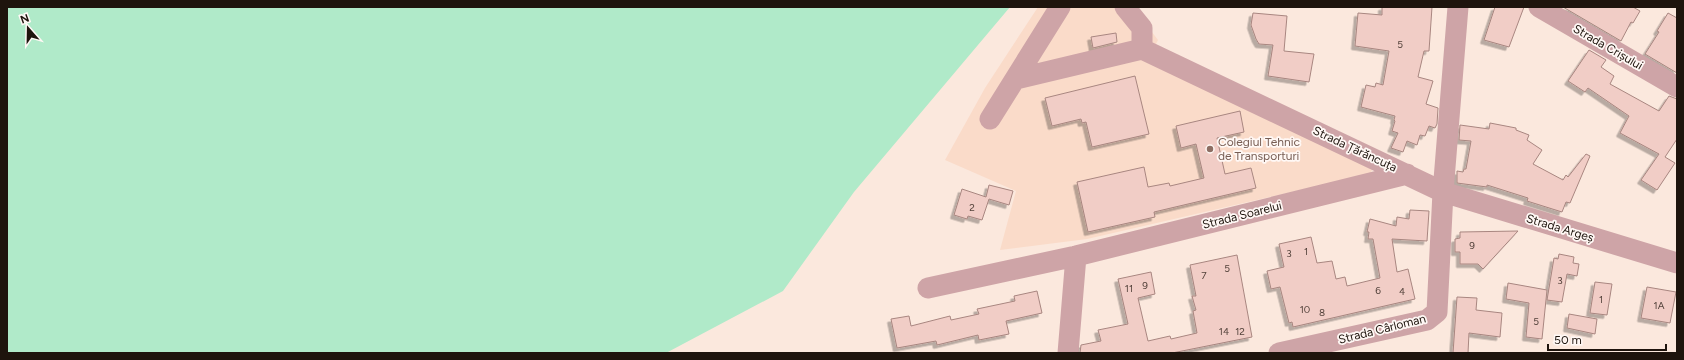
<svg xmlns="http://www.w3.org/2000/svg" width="1684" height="360" font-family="Figtree,sans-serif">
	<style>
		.built { fill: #fadbc9 }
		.green { fill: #b0eac9 }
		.building { fill: #f1cdc6; stroke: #a88680; filter: url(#shadow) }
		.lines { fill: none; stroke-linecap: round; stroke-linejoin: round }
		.minor { stroke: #cea4a7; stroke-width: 21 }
		.education-dot { fill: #8d6e63; stroke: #fff8f5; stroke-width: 1.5 }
		.labels { text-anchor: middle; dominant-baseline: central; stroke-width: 3.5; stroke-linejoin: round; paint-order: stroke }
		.number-label { font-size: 10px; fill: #53423b }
		.street-label { font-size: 12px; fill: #1e140d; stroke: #fff8f5 }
		.education-label { font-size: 12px; fill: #785e54; stroke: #fff8f5; text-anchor: start }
	</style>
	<defs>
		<filter id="shadow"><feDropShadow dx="-3.5" dy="3.5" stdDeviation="0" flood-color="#0004"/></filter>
	</defs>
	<rect width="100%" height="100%" fill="#fbe8dd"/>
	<path class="built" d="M 1038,7 L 1133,7 L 1158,40 L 1147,62 L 1373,168 L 1370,174 L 1087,239 L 1000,250 L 1016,191 L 945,160 L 985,88 Z"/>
	<path class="green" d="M 7,7 L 1010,7 L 854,192 L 783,291 L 666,353 L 7,353 Z"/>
	<path class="building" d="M 1382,7 L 1432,7 L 1429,51 L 1424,51 L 1418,77 L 1433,81 L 1426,104 L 1438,108 L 1437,124 L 1435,128 L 1429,126 L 1425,136 L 1420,135 L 1417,145 L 1407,141 L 1403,152 L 1391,148 L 1398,133 L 1392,131 L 1395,121 L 1394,120 L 1395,116 L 1361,107 L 1366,85 L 1375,87 L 1376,83 L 1383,85 L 1389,51 L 1355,46 L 1358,13 L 1382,15 Z
		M 1495,7 L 1524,7 L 1509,47 L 1484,40 Z
		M 1563,7 L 1633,7 L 1640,11 L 1633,23 L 1631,22 L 1621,41 Z
		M 1253,13 L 1287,16 L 1284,51 L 1314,54 L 1309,82 L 1268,76 L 1273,45 L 1259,44 L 1256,39 L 1251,25 Z
		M 1668,13 L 1677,18 L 1677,73 L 1645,54 L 1659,32 L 1657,31 Z
		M 1116,33 L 1117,42 L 1093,48 L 1091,37 Z
		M 1589,50 L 1606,60 L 1601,67 L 1614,76 L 1610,84 L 1659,111 L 1669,96 L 1677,99 L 1677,139 L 1665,157 L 1675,163 L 1657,190 L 1641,180 L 1659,154 L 1620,133 L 1629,116 L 1588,88 L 1585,92 L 1568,81 Z
		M 1135,76 L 1149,134 L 1092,147 L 1086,122 L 1082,123 L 1081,119 L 1052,126 L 1045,98 Z
		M 1240,111 L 1244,132 L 1217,138 L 1225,174 L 1251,168 L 1256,188 L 1154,212 L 1155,217 L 1088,232 L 1077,182 L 1144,167 L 1148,187 L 1169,183 L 1170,186 L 1204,178 L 1196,144 L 1181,148 L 1176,126 Z
		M 1490,123 L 1516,128 L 1516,130 L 1529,135 L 1527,140 L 1542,150 L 1533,164 L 1563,180 L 1566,175 L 1568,177 L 1586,154 L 1590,156 L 1570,203 L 1566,202 L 1562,212 L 1527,201 L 1528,198 L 1487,185 L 1487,187 L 1457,183 L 1457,171 L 1463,172 L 1464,169 L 1466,169 L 1471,141 L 1459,140 L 1460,125 L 1489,129 Z
		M 989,185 L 1013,191 L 1009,205 L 989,199 L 982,220 L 968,216 L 967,219 L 954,215 L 962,189 L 986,197 Z
		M 1410,210 L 1429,211 L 1427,241 L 1392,239 L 1397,272 L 1408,269 L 1415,299 L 1293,327 L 1292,322 L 1289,323 L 1280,287 L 1271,289 L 1267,271 L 1284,267 L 1279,244 L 1311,237 L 1317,263 L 1332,261 L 1336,279 L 1345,277 L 1347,286 L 1380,278 L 1373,239 L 1368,239 L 1369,232 L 1367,232 L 1370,219 L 1396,226 L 1397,217 L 1409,219 Z
		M 1518,231 L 1483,269 L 1478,264 L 1460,264 L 1460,252 L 1455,252 L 1455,239 L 1460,238 L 1460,232 Z
		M 1559,254 L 1574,257 L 1573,263 L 1579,264 L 1577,276 L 1567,274 L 1562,302 L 1547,300 L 1554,258 L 1558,259 Z
		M 1237,255 L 1252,337 L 1172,353 L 1080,353 L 1081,345 L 1101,341 L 1098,330 L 1128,324 L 1118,279 L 1151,272 L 1155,294 L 1138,298 L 1148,341 L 1170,336 L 1171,339 L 1197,333 L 1193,311 L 1196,310 L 1192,296 L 1196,296 L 1190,265 Z
		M 1595,282 L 1612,284 L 1607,315 L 1590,313 Z
		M 1508,283 L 1547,290 L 1542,339 L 1526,337 L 1529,303 L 1506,299 Z
		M 1647,287 L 1676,292 L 1670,323 L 1641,318 Z
		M 1037,291 L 1042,313 L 1006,321 L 1009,334 L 979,340 L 978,335 L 937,345 L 936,341 L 897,348 L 891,319 L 909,316 L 911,326 L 950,316 L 951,320 L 979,314 L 977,309 L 1015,301 L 1014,296 Z
		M 1457,297 L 1477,298 L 1476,310 L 1502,313 L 1500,337 L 1469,333 L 1468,353 L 1453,353 Z
		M 1569,314 L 1597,319 L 1595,334 L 1567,328 Z"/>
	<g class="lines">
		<path class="minor" d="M 1125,7 L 1142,28 L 1142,49 L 1443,192 L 1677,263
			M 1539,7 L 1677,87
			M 1016,79 L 1142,49
			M 990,119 L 1060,7
			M 928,288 L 1076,256 L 1407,174
			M 1068,353 L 1076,256
			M 1279,353 L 1427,320 L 1437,312 L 1443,192 L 1458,7"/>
	</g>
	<circle class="education-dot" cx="1210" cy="149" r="4"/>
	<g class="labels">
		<g class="number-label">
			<text x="1400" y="44">5</text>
			<text x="972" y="207">2</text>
			<text x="1472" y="245">9</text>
			<text x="1306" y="251">1</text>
			<text x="1289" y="253">3</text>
			<text x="1227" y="268">5</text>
			<text x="1204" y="275">7</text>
			<text x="1560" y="280">3</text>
			<text x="1145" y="285">9</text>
			<text x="1129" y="288">11</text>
			<text x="1378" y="290">6</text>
			<text x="1402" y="291">4</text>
			<text x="1601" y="299">1</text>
			<text x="1659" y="305">1A</text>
			<text x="1305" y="309">10</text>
			<text x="1322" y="312">8</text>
			<text x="1536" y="321">5</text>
			<text x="1224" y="331">14</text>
			<text x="1240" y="331">12</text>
		</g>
		<g class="street-label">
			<text transform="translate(1608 47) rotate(30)">Strada Crișului</text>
			<text transform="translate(1355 149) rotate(25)">Strada Țărăncuța</text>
			<text transform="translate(1242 215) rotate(-14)">Strada Soarelui</text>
			<text transform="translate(1560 228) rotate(17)">Strada Argeș</text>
			<text transform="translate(1382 329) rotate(-14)">Strada Cârloman</text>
		</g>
		<g class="education-label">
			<text x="1218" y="142">Colegiul Tehnic<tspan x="1218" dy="14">de Transporturi</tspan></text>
		</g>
	</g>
	<rect width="1684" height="360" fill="none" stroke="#1e140d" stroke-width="16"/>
	<g transform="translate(28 28) rotate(340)" stroke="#fff8f5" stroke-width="3" paint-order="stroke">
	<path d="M0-3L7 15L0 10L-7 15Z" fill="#1e140d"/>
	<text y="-6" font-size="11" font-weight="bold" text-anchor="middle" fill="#1e140d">N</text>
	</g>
	<path d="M1548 344v6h118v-6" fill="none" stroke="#1e140d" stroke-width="2"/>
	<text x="1554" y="344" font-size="12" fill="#1e140d" stroke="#fff8f5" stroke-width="3" paint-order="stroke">50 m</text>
</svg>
